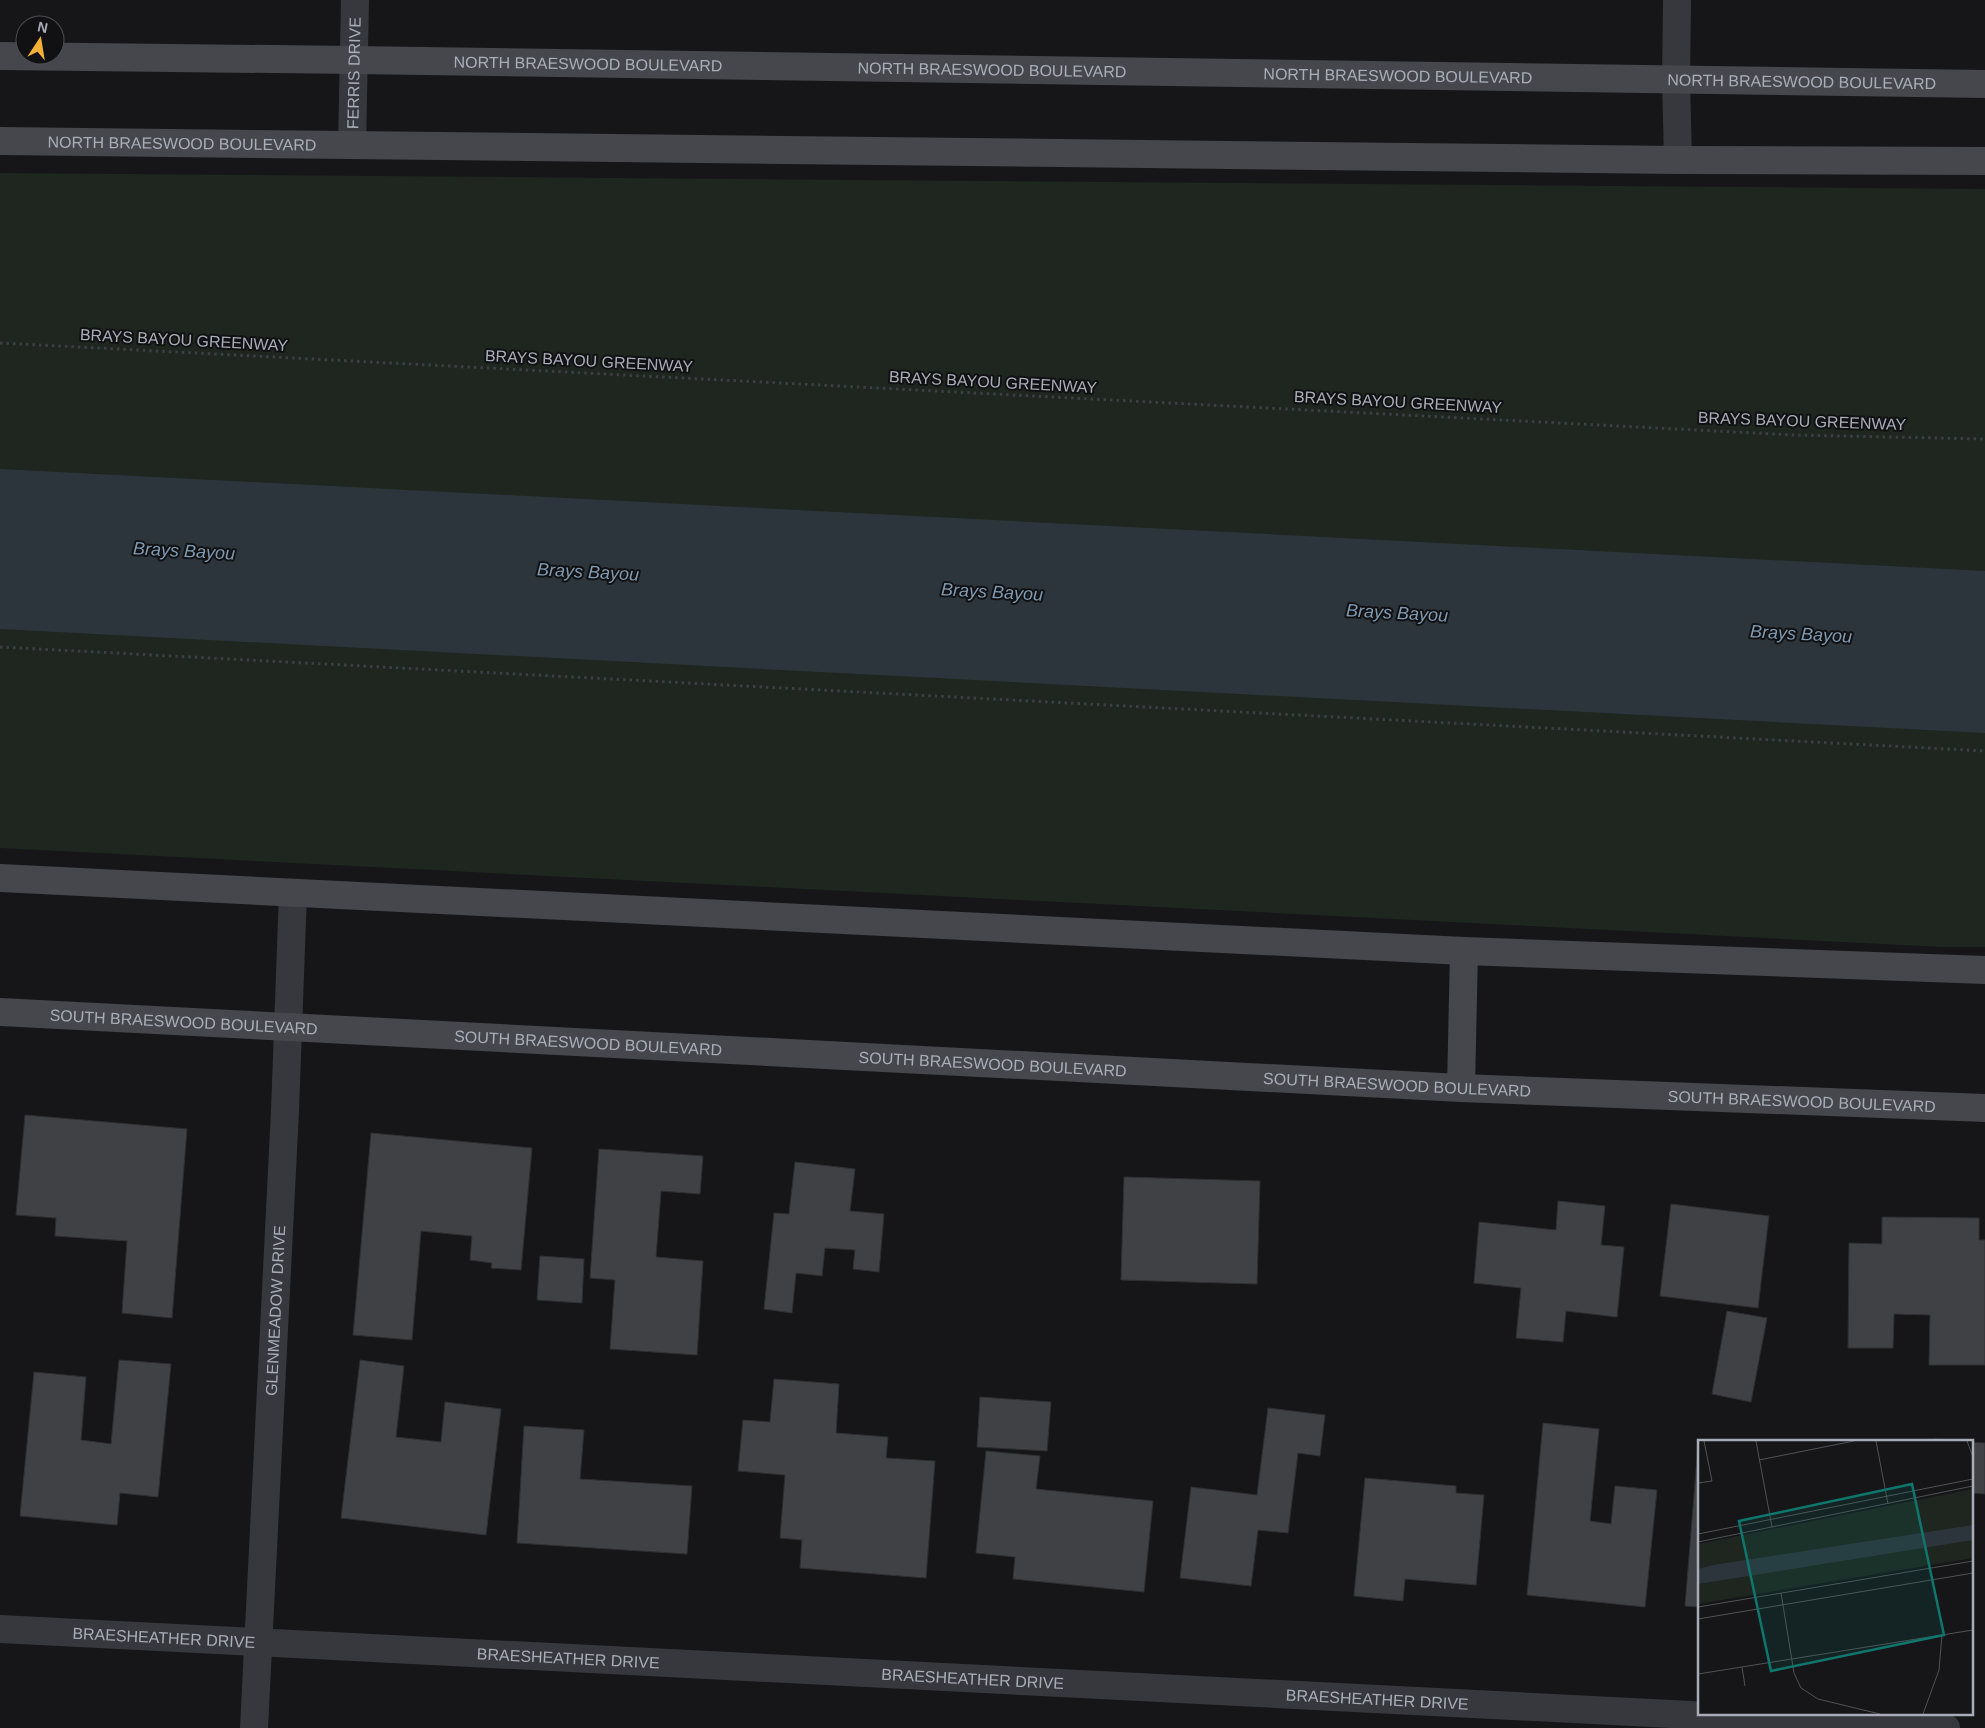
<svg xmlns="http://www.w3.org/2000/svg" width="1985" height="1728" font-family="Helvetica,sans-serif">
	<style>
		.green { fill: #1e261f }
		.water { fill: #2c353c }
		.building { fill: #404145; stroke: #303034 }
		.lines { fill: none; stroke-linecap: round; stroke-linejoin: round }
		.path { stroke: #3d3f44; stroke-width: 3; stroke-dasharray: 2.5 4; stroke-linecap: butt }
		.minor { stroke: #37383d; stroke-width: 28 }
		.secondary { stroke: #45474d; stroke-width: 28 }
		.labels { text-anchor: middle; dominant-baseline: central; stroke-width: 4; stroke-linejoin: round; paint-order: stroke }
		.street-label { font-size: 16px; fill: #a8adb8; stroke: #111113 }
		.water-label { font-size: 18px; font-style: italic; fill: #7f9bb3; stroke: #111113 }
		.inset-road { fill: none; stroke: #505258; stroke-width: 1 }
		.view { fill: #0f766e; fill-opacity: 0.15; stroke: #0f766e; stroke-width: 2.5 }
		.inset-edge { fill: none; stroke: #a8adb8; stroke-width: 2.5 }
	</style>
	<rect width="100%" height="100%" fill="#161618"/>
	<path class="green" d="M 0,173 L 1985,189 L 1985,947 L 1942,947 L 0,848 Z"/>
	<path class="water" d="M 0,469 L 1985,571 L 1985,733 L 0,629 Z"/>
	<path class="building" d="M 25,1115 L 187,1129 L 172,1318 L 122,1313 L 127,1241 L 55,1236 L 56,1218 L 16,1215 Z
		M 371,1133 L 532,1148 L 521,1270 L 491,1268 L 492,1263 L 470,1260 L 472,1236 L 421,1231 L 412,1340 L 353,1335 Z
		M 599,1149 L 703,1156 L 700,1194 L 661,1191 L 656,1257 L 703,1261 L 697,1355 L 610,1349 L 615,1280 L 590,1278 Z
		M 795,1162 L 855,1169 L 850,1211 L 884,1214 L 879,1272 L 853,1269 L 855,1250 L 825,1248 L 822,1276 L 796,1273 L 792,1313 L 764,1309 L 774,1213 L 789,1214 Z
		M 1124,1177 L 1260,1181 L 1257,1284 L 1121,1280 Z
		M 1558,1201 L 1605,1206 L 1601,1245 L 1624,1247 L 1617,1317 L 1566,1311 L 1563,1342 L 1516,1338 L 1521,1288 L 1474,1283 L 1479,1222 L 1556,1230 Z
		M 1671,1204 L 1769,1216 L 1758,1308 L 1660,1296 Z
		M 1882,1217 L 1979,1218 L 1979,1240 L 1985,1240 L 1985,1365 L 1929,1365 L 1930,1315 L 1894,1314 L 1893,1348 L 1848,1348 L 1849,1243 L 1882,1244 Z
		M 540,1256 L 584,1259 L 582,1303 L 537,1300 Z
		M 1727,1311 L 1767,1318 L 1751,1402 L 1712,1394 Z
		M 119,1360 L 171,1364 L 158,1497 L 120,1493 L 117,1525 L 20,1516 L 34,1372 L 86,1377 L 81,1440 L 111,1444 Z
		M 360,1360 L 404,1366 L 396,1437 L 441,1442 L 445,1402 L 501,1409 L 486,1535 L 341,1518 Z
		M 774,1379 L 839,1384 L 836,1433 L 888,1437 L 886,1458 L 935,1461 L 926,1578 L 800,1568 L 802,1540 L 780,1538 L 785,1475 L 738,1471 L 743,1420 L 770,1422 Z
		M 980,1397 L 1051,1402 L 1047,1451 L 977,1447 Z
		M 1268,1408 L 1325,1415 L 1320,1456 L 1298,1453 L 1288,1533 L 1258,1530 L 1251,1586 L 1180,1578 L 1191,1487 L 1257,1495 Z
		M 1543,1423 L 1599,1429 L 1590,1521 L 1611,1524 L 1615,1486 L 1657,1490 L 1645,1607 L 1527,1595 Z
		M 524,1426 L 584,1430 L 580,1479 L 692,1486 L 687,1554 L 517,1543 Z
		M 1934,1439 L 1969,1442 L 1934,1442 Z
		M 1971,1442 L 1985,1443 L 1985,1494 L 1971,1493 Z
		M 1698,1446 L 1699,1446 L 1699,1607 L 1685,1606 Z
		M 986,1451 L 1040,1456 L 1036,1489 L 1153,1501 L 1144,1592 L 1013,1579 L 1015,1557 L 976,1553 Z
		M 1365,1478 L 1456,1486 L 1456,1493 L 1484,1495 L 1476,1585 L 1405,1579 L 1403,1601 L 1354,1596 Z"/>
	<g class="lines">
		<path class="path" d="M 0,343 L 1794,435 L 1985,439
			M 0,647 L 1985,751"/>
		<g class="minor">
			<path d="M 1677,0 L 1676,80 L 1678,160"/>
			<path id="s1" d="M 352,145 L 355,0"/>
			<path id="s2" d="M 0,1629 L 1946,1728"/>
			<path id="s3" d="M 254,1728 L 285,1111 L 293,893"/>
		</g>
		<g class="secondary">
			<path id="s4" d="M 0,56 L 354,60 L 1985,84"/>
			<path id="s5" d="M 0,141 L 1678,160 L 1985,161"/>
			<path d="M 0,878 L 1464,951 L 1985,970"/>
			<path id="s6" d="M 0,1012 L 1461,1088 L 1985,1108"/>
			<path d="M 1461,1088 L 1464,951"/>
		</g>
	</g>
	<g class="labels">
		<g class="street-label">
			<text stroke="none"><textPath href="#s4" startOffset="588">NORTH BRAESWOOD BOULEVARD</textPath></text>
			<text stroke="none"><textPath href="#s4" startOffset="992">NORTH BRAESWOOD BOULEVARD</textPath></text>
			<text stroke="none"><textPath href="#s1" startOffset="72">FERRIS DRIVE</textPath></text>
			<text stroke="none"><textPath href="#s4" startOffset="1398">NORTH BRAESWOOD BOULEVARD</textPath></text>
			<text stroke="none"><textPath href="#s4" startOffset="1802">NORTH BRAESWOOD BOULEVARD</textPath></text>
			<text stroke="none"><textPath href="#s5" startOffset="182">NORTH BRAESWOOD BOULEVARD</textPath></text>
			<text transform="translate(184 340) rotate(3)">BRAYS BAYOU GREENWAY</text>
			<text transform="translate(589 361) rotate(3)">BRAYS BAYOU GREENWAY</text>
			<text transform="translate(993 382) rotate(3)">BRAYS BAYOU GREENWAY</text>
			<text transform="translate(1398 402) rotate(3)">BRAYS BAYOU GREENWAY</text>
			<text transform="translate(1802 421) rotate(2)">BRAYS BAYOU GREENWAY</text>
			<text stroke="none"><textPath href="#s6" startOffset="184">SOUTH BRAESWOOD BOULEVARD</textPath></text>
			<text stroke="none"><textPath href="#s6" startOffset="589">SOUTH BRAESWOOD BOULEVARD</textPath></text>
			<text stroke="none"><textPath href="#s6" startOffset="994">SOUTH BRAESWOOD BOULEVARD</textPath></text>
			<text stroke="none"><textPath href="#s6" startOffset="1399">SOUTH BRAESWOOD BOULEVARD</textPath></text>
			<text stroke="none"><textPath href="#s6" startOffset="1804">SOUTH BRAESWOOD BOULEVARD</textPath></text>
			<text stroke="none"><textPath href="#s3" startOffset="418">GLENMEADOW DRIVE</textPath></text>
			<text stroke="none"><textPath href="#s2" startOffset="164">BRAESHEATHER DRIVE</textPath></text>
			<text stroke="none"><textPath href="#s2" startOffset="569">BRAESHEATHER DRIVE</textPath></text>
			<text stroke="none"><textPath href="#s2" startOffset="974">BRAESHEATHER DRIVE</textPath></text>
			<text stroke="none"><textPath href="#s2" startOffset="1379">BRAESHEATHER DRIVE</textPath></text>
		</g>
		<g class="water-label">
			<text transform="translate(184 551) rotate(3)">Brays Bayou</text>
			<text transform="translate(588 572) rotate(3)">Brays Bayou</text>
			<text transform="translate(992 592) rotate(3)">Brays Bayou</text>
			<text transform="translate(1397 613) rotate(3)">Brays Bayou</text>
			<text transform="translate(1801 634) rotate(3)">Brays Bayou</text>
		</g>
	</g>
	<g transform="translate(1698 1440)">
		<rect width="275" height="275" fill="#161618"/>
		<path d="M 275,49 L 275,118 L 0,164 L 0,104 Z" fill="#1e261f"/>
		<path d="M 275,85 L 275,100 L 0,144 L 0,129 L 15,125 Z" fill="#2c353c"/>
		<path class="inset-road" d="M 58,1 L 74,87M 178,1 L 190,64M 269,1 L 275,17M 61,20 L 156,1M 0,43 L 14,41 L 6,1M 0,94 L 275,39M 0,102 L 275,46M 83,153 L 96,233 L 103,248 L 120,259 L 182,274M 0,167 L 275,121M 0,179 L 275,133M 44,227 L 47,246M 0,234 L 275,190M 225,274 L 241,230 L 244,195"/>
		<path class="view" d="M 214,44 L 246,195 L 73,231 L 41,81 Z"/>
		<rect width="275" height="275" class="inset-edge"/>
	</g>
	<g transform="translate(40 40) rotate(12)"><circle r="24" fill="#111113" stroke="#4d4f55"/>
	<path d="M0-4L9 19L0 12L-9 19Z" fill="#f2b134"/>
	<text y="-8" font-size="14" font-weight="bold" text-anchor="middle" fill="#a8adb8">N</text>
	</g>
</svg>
